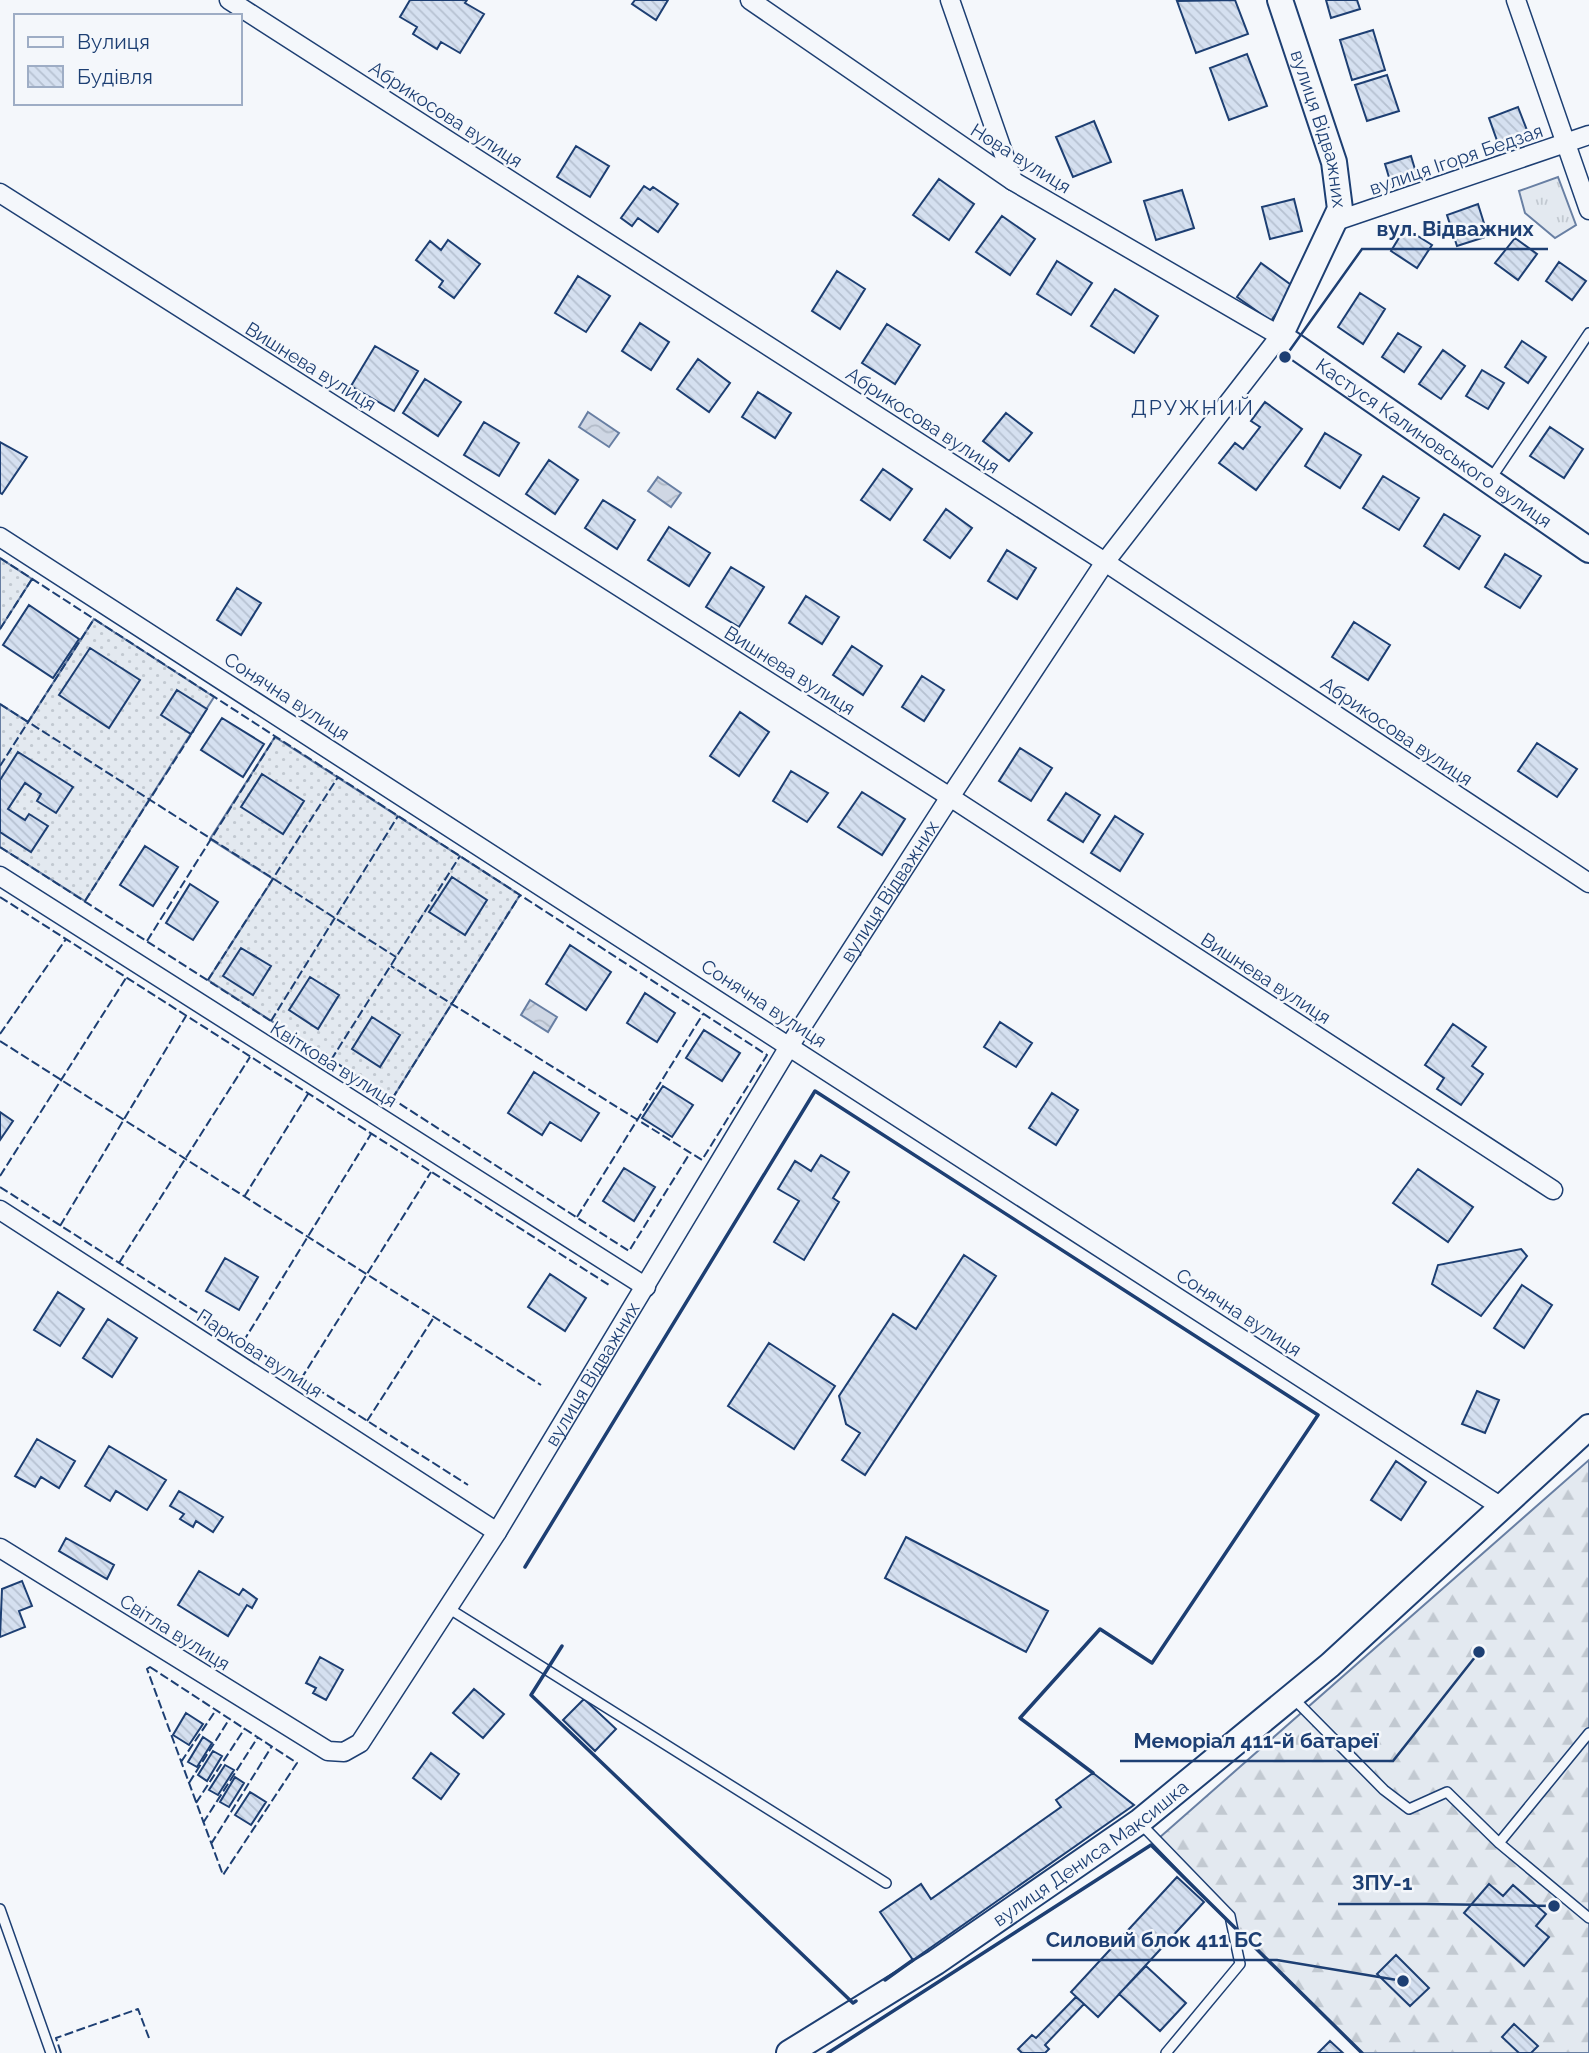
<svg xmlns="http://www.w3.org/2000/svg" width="1589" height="2053" font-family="Raleway,sans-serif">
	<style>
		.grass { fill: url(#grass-dots); stroke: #687fa3; stroke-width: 2 }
		.forest { fill: url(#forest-firs); stroke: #687fa3; stroke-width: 2 }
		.park { fill: url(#park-tufts); stroke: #687fa3; stroke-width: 2 }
		.water { fill: url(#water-waves); stroke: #687fa3; stroke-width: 2 }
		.building { fill: url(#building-back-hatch); stroke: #1d3f73; stroke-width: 2 }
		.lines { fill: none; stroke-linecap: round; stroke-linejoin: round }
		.lane-casing { stroke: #1d3f73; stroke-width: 12 }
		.street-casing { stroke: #1d3f73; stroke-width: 21 }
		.secondary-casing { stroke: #1d3f73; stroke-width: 28 }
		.lane { stroke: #f4f7fb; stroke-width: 9 }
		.street { stroke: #f4f7fb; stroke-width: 18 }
		.secondary { stroke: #f4f7fb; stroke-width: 24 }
		.fence { stroke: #1d3f73; stroke-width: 2; stroke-dasharray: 9 3.5; stroke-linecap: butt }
		.wall { stroke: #1d3f73; stroke-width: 3.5 }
		.labels { text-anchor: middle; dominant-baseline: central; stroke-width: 5; stroke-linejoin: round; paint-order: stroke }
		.street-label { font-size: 19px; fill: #1d3f73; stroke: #f4f7fb }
		.neighbourhood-label { font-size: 21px; letter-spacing: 2px; fill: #1d3f73; stroke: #f4f7fb }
		.leader { fill: none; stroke: #1d3f73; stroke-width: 2.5 }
		.callout-dot { fill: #1d3f73; stroke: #f4f7fb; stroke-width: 2.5 }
		.callout-label { font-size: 21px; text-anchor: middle; font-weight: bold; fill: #1d3f73; stroke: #f4f7fb; stroke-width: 5; stroke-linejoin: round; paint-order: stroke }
	</style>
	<defs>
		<pattern id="grass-dots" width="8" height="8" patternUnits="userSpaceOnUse" patternTransform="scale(1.75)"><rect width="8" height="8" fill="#e3e9f0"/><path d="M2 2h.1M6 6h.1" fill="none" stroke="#c2c9d1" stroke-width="1.8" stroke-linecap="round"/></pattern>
		<pattern id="forest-firs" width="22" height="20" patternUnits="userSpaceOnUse" patternTransform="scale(1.75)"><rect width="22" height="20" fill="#e3e9f0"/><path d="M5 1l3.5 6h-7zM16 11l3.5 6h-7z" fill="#c2c9d1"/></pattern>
		<pattern id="park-tufts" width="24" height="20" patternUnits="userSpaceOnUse" patternTransform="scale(1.75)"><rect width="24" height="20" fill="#e3e9f0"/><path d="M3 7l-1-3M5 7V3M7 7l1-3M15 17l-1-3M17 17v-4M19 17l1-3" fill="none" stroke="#c2c9d1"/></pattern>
		<pattern id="water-waves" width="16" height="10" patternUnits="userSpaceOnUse" patternTransform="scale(1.75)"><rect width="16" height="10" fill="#cfd7e4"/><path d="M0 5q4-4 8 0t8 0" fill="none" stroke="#b1bac7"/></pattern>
		<pattern id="building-back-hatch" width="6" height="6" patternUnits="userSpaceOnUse" patternTransform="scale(1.75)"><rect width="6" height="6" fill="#d5e0f0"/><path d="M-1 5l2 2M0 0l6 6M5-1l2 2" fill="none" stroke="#b6c1d1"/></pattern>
	</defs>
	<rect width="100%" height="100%" fill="#f4f7fb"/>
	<path class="grass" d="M 0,558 L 32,579 L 0,629 Z
		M 94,619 L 214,697 L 85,901 L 0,847 L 0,704 L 28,722 Z
		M 275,737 L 520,895 L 392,1099 L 208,980 L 273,879 L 210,839 Z"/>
	<path class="forest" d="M 1589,1460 L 1589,2053 L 1362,2053 L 1151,1845 Z"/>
	<path class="park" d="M 1558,177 L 1576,225 L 1555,238 L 1525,213 L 1519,191 Z"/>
	<path class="water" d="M 588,412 L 619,433 L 609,447 L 579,427 Z
		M 658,477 L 681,493 L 671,507 L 648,491 Z
		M 530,1000 L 557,1017 L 548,1032 L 521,1015 Z"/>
	<path class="building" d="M 410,0 L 467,0 L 465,3 L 484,14 L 460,53 L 441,42 L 437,49 L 413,34 L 417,27 L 400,17 Z
		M 635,0 L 668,0 L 656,20 L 632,4 Z
		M 1235,0 L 1248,34 L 1196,53 L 1177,1 Z
		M 1326,0 L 1357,0 L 1360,9 L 1331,18 Z
		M 1373,30 L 1385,70 L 1352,80 L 1340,40 Z
		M 1247,54 L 1267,106 L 1229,120 L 1210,68 Z
		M 1387,75 L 1399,111 L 1367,121 L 1355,85 Z
		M 1518,107 L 1530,138 L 1500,149 L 1489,118 Z
		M 1094,121 L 1111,162 L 1073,177 L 1056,137 Z
		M 576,146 L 609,166 L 590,197 L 557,177 Z
		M 1411,156 L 1417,176 L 1391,184 L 1385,164 Z
		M 939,179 L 974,204 L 949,240 L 913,215 Z
		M 644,186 L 650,190 L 653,187 L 678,204 L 658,232 L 638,218 L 632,226 L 621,218 Z
		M 1182,190 L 1194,228 L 1156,240 L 1144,201 Z
		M 1294,199 L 1302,231 L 1270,239 L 1262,207 Z
		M 1478,204 L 1488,236 L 1457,246 L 1447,215 Z
		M 1002,216 L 1035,239 L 1010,275 L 976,252 Z
		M 1405,228 L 1432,245 L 1417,268 L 1391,251 Z
		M 1515,238 L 1537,254 L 1518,280 L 1495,263 Z
		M 448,240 L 480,264 L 454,298 L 439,287 L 443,281 L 416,260 L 430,241 L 441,250 Z
		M 1057,261 L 1092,283 L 1071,315 L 1037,294 Z
		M 1559,262 L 1586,281 L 1572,300 L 1546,281 Z
		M 1261,263 L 1294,287 L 1271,321 L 1237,297 Z
		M 837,271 L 865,289 L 840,329 L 812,311 Z
		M 578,276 L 610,296 L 586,332 L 555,313 Z
		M 1115,289 L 1158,316 L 1134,353 L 1091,326 Z
		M 1360,293 L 1385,309 L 1363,344 L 1338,327 Z
		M 640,323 L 669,342 L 651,370 L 622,351 Z
		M 887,324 L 920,345 L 895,384 L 862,363 Z
		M 1398,333 L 1421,347 L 1404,372 L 1382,357 Z
		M 1522,341 L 1546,357 L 1528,383 L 1505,367 Z
		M 375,346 L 418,371 L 394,411 L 351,386 Z
		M 1443,350 L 1465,366 L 1441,399 L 1419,384 Z
		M 698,359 L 730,383 L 709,412 L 677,389 Z
		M 1482,370 L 1504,383 L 1488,409 L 1466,396 Z
		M 425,379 L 461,402 L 438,436 L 403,413 Z
		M 758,392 L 791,413 L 775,438 L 742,417 Z
		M 1265,402 L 1302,429 L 1256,490 L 1219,463 L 1235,443 L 1243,449 L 1260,427 L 1251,421 Z
		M 1006,413 L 1032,433 L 1009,461 L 983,441 Z
		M 484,422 L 519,443 L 499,476 L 464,455 Z
		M 1550,427 L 1583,449 L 1564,478 L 1530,456 Z
		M 1325,433 L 1361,455 L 1340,488 L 1305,466 Z
		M 0,442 L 27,457 L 2,494 L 0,493 Z
		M 549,460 L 578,480 L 555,514 L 526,494 Z
		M 883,469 L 912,489 L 890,520 L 861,500 Z
		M 1383,476 L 1419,498 L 1399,530 L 1363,508 Z
		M 603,500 L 635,520 L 617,549 L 585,528 Z
		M 946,509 L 972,528 L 950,558 L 924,540 Z
		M 1444,514 L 1480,536 L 1459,569 L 1424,546 Z
		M 669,527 L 710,553 L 689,586 L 648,560 Z
		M 1007,550 L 1036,568 L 1017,599 L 988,581 Z
		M 1505,554 L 1541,576 L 1520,608 L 1485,587 Z
		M 731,567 L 764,587 L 739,627 L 706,607 Z
		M 237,588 L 261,603 L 241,635 L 217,620 Z
		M 806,596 L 839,617 L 822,644 L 789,623 Z
		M 29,605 L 79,639 L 53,678 L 3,645 Z
		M 1354,622 L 1390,645 L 1368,680 L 1332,657 Z
		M 852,646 L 882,666 L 863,695 L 833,675 Z
		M 90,648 L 140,680 L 109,728 L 59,695 Z
		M 922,676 L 944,690 L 924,721 L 902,707 Z
		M 177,690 L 207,709 L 191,734 L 161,715 Z
		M 740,712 L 769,732 L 739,776 L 710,756 Z
		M 222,718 L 264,744 L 243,777 L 201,750 Z
		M 1537,743 L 1577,769 L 1557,797 L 1518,771 Z
		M 1020,748 L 1052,768 L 1031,801 L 999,781 Z
		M 18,752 L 73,787 L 56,813 L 37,801 L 41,794 L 25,783 L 8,809 L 25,820 L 29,814 L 48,826 L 31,852 L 0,832 L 0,780 Z
		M 791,771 L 828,793 L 807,822 L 773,801 Z
		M 262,774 L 304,801 L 283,834 L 241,807 Z
		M 862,792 L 905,819 L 882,855 L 838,827 Z
		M 1066,793 L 1100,815 L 1083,842 L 1048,820 Z
		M 1115,816 L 1143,834 L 1120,871 L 1091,853 Z
		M 145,846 L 178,867 L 153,906 L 120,885 Z
		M 452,877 L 487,900 L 465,935 L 429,912 Z
		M 190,884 L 218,902 L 193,940 L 166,923 Z
		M 570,945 L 611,972 L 586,1010 L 546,984 Z
		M 241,948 L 271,966 L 253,995 L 223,976 Z
		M 310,977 L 339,995 L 318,1029 L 289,1010 Z
		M 645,993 L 675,1013 L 657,1042 L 627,1023 Z
		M 372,1017 L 400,1035 L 380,1067 L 352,1049 Z
		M 1000,1022 L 1032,1043 L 1016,1067 L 984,1047 Z
		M 1453,1024 L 1486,1047 L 1472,1066 L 1483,1074 L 1461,1105 L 1437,1089 L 1444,1078 L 1425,1065 Z
		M 704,1030 L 740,1053 L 722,1081 L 686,1058 Z
		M 534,1072 L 599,1113 L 581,1141 L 550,1122 L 542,1135 L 508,1113 Z
		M 663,1086 L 693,1105 L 672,1137 L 642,1118 Z
		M 1052,1093 L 1078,1110 L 1056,1145 L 1029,1128 Z
		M 0,1112 L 13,1121 L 0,1140 Z
		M 821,1155 L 849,1172 L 833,1198 L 839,1202 L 804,1260 L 774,1242 L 799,1201 L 778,1189 L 795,1161 L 811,1171 Z
		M 624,1168 L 655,1187 L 634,1221 L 603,1201 Z
		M 1418,1169 L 1473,1207 L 1448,1242 L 1393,1203 Z
		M 1521,1249 L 1527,1256 L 1481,1316 L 1432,1284 L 1438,1265 Z
		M 964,1255 L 996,1276 L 865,1475 L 842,1460 L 860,1433 L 846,1424 L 839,1396 L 893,1314 L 916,1329 Z
		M 225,1258 L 258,1277 L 239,1310 L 206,1291 Z
		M 550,1274 L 586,1298 L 565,1331 L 528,1307 Z
		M 1522,1285 L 1552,1305 L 1524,1348 L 1494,1328 Z
		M 58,1292 L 84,1309 L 60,1346 L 34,1330 Z
		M 108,1319 L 137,1338 L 112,1377 L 83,1358 Z
		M 769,1343 L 835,1386 L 794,1449 L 728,1406 Z
		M 1477,1391 L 1499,1400 L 1485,1433 L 1462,1424 Z
		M 37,1439 L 75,1461 L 59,1488 L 41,1477 L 35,1487 L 15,1476 Z
		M 109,1446 L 166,1480 L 147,1510 L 116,1491 L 110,1501 L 85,1486 Z
		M 1396,1461 L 1426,1482 L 1401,1520 L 1371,1500 Z
		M 179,1491 L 223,1517 L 213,1532 L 196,1521 L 193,1527 L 180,1519 L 184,1514 L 170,1506 Z
		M 906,1537 L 1048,1611 L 1026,1652 L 885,1578 Z
		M 66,1538 L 114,1565 L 107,1579 L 59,1551 Z
		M 199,1571 L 239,1595 L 243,1589 L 257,1599 L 252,1608 L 247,1605 L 228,1636 L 178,1605 Z
		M 22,1581 L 32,1606 L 19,1611 L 25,1627 L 0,1637 L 2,1589 Z
		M 320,1657 L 343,1670 L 326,1700 L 313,1693 L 316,1688 L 306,1683 Z
		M 474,1689 L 504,1714 L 483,1738 L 453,1713 Z
		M 584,1699 L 616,1729 L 595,1751 L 563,1720 Z
		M 186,1713 L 203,1724 L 189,1745 L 173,1735 Z
		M 203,1737 L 212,1743 L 197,1767 L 188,1762 Z
		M 213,1751 L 222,1756 L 207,1781 L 198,1775 Z
		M 431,1753 L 459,1774 L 441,1799 L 413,1778 Z
		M 225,1765 L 234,1770 L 218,1795 L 209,1790 Z
		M 1093,1773 L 1134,1805 L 913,1960 L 880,1912 L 921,1884 L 931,1899 L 1061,1807 L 1056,1800 Z
		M 235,1777 L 244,1783 L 229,1807 L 220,1802 Z
		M 250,1792 L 266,1802 L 251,1825 L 235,1815 Z
		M 1177,1877 L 1204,1902 L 1098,2017 L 1071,1992 Z
		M 1489,1884 L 1503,1896 L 1513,1885 L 1546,1914 L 1536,1926 L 1549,1937 L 1524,1966 L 1464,1913 Z
		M 1396,1955 L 1429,1988 L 1410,2006 L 1377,1974 Z
		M 1146,1966 L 1186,2003 L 1160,2031 L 1119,1994 Z
		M 1076,1997 L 1084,2004 L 1045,2045 L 1049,2049 L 1045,2053 L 1022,2053 L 1018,2049 L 1032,2035 L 1036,2038 Z
		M 1514,2024 L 1538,2046 L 1531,2053 L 1519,2053 L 1502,2037 Z
		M 1330,2041 L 1343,2053 L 1318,2053 Z"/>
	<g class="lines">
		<g class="lane-casing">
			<path id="lane" d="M 1490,480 L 1589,333
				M 448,1608 L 886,1883
				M 1294,1699 L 1384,1790 L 1409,1809 L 1447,1792 L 1499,1843 L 1589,1918
				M 1140,1823 L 1230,1916 L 1240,1964 L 1166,2053
				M 1499,1843 L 1589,1733
				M 0,1909 L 51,2053"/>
		</g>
		<g class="street-casing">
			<g id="street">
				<path d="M 229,0 L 1105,562 L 1589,883"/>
				<path d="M 950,0 L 1013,181"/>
				<path d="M 1516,0 L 1589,210"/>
				<path d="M 0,193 L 950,797 L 1553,1190"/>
				<path d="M 1336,221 L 1589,135"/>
				<path d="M 0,537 L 1503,1508"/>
				<path d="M 0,876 L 646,1287"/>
				<path d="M 0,1210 L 497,1532"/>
				<path id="s1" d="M 0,1548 L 328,1751 L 344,1752 L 360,1743 L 497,1532 L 790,1045 L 950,797 L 1105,562 L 1280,336 L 1013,181 L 750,0"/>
			</g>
		</g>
		<g class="secondary-casing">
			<g id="secondary">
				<path id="s2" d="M 1280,0 L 1334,162 L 1340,209 L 1280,336 L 1589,550"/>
				<path id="s3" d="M 789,2053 L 936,1962 L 1139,1822 L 1330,1665 L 1589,1427"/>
			</g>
		</g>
		<use href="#lane" class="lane"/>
		<use href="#street" class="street"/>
		<use href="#secondary" class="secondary"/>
		<path class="fence" d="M 0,558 L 767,1055 L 702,1160 L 391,966
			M 0,629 L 32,579
			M 0,704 L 396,957
			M 0,766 L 94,619
			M 0,847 L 629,1251 L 690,1153
			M 0,897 L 609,1285
			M 85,901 L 194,730
			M 147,941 L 275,737
			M 208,980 L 338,777
			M 271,1021 L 398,816
			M 0,1034 L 66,939
			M 0,1041 L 541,1385
			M 331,1060 L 460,856
			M 392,1099 L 520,895
			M 0,1176 L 126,978
			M 0,1187 L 468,1485
			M 244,1197 L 308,1094
			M 577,1217 L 703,1014
			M 60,1226 L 186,1016
			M 119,1263 L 250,1057
			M 243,1342 L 371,1134
			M 301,1379 L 431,1172
			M 367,1421 L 434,1317
			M 150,1667 L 297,1763 L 223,1875 L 147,1669 Z
			M 181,1762 L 216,1710
			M 189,1783 L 230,1718
			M 196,1803 L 245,1728
			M 203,1823 L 258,1737
			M 211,1844 L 272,1746
			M 61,2053 L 56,2038 L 138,2009 L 149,2038"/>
		<path class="wall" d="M 525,1567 L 815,1091 L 1318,1415 L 1152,1663 L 1100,1629 L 1020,1718 L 1093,1773
			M 562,1646 L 531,1695 L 853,2003 L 856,2001
			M 885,1980 L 913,1960
			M 828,2053 L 1151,1845 L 1362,2053"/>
	</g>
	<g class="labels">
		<g class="street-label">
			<text transform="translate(446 114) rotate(33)">Абрикосова вулиця</text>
			<text stroke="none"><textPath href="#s2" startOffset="135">вулиця Відважних</textPath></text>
			<text transform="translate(1021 158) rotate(32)">Нова вулиця</text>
			<text transform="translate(1456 159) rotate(-19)">вулиця Ігоря Бедзая</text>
			<text transform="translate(311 366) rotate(32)">Вишнева вулиця</text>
			<text transform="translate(923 420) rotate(33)">Абрикосова вулиця</text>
			<text stroke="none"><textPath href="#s2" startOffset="546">Кастуся Калиновського вулиця</textPath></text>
			<text transform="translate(790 670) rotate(32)">Вишнева вулиця</text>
			<text transform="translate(287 696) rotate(33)">Сонячна вулиця</text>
			<text transform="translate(1397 731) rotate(34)">Абрикосова вулиця</text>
			<text stroke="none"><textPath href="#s1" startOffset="1423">вулиця Відважних</textPath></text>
			<text transform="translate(1266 978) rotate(33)">Вишнева вулиця</text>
			<text transform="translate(764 1003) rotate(33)">Сонячна вулиця</text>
			<text transform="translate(334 1064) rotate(32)">Квіткова вулиця</text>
			<text transform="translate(1239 1312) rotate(33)">Сонячна вулиця</text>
			<text transform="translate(260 1353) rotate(33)">Паркова вулиця</text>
			<text stroke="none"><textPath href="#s1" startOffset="856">вулиця Відважних</textPath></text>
			<text transform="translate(175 1632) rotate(32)">Світла вулиця</text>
			<text stroke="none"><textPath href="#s3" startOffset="362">вулиця Дениса Максишка</textPath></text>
		</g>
		<g class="neighbourhood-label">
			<text x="1193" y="407">ДРУЖНИЙ</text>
		</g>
	</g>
	<path class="leader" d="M1285 357L1362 249H1548M1479 1652L1393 1761H1120M1554 1906L1426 1904H1338M1403 1981L1277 1960H1032"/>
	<g class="callout-dot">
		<circle cx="1285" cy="357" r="7"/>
		<circle cx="1479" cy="1652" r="7"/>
		<circle cx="1554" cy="1906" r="7"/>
		<circle cx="1403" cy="1981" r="7"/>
	</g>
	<g class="callout-label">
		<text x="1455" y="236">вул. Відважних</text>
		<text x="1256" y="1748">Меморіал 411-й батареї</text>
		<text x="1382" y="1890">ЗПУ-1</text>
		<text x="1154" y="1947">Силовий блок 411 БС</text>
	</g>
	<rect x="14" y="14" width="228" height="91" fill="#f4f7fb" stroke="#9eadc5" stroke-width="2"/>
	<rect x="28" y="37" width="35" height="10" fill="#f4f7fb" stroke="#9eadc5" stroke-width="2"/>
	<text x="77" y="49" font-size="21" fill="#1d3f73">Вулиця</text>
	<rect x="28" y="66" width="35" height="21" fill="url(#building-back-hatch)" stroke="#9eadc5" stroke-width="2"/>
	<text x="77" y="84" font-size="21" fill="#1d3f73">Будівля</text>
</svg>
